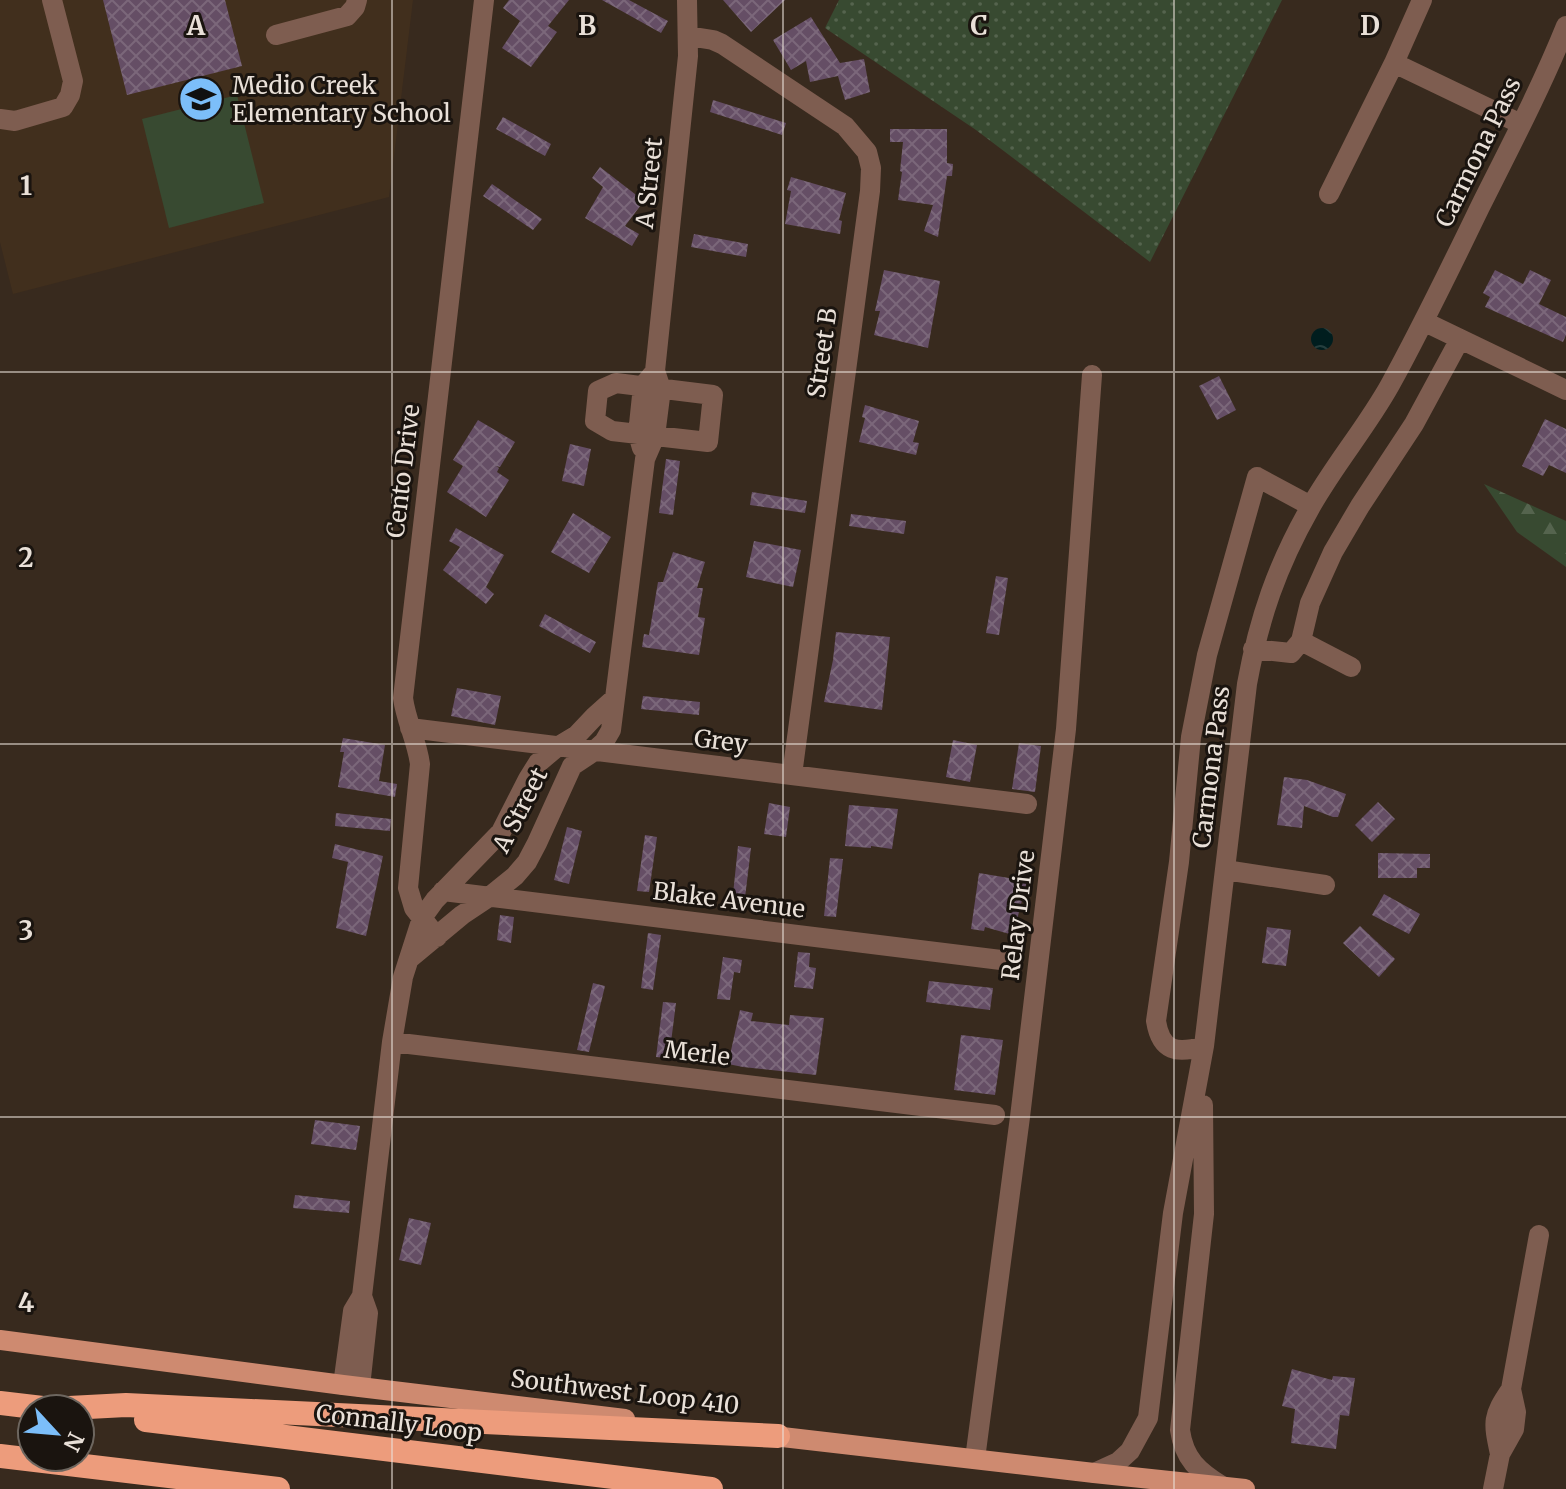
<svg xmlns="http://www.w3.org/2000/svg" width="1566" height="1489" font-family="Merriweather,serif">
	<style>
		.built { fill: #412f1d }
		.grass { fill: url(#grass-dots) }
		.forest { fill: url(#forest-firs) }
		.park { fill: #384a31 }
		.water { fill: url(#water-waves) }
		.building { fill: url(#building-cross-hatch) }
		.lines { fill: none; stroke-linecap: round; stroke-linejoin: round }
		.minor { stroke: #7e5d50; stroke-width: 20 }
		.major { stroke: #ce8a70; stroke-width: 20 }
		.highway { stroke: #ed9c7c; stroke-width: 24 }
		.grid { fill: none; stroke: #e9e0d8; stroke-width: 2; stroke-opacity: 0.55 }
		.labels { text-anchor: middle; dominant-baseline: central; stroke-width: 6; stroke-linejoin: round; paint-order: stroke }
		.poi-label { font-size: 24px; fill: #e9e0d8; stroke: #1a140f; text-anchor: start }
		.street-label { font-size: 24px; fill: #e9e0d8; stroke: #1a140f }
		.grid-label { font-size: 26px; text-anchor: middle; font-weight: bold; fill: #e9e0d8; stroke: #1a140f; stroke-width: 6; stroke-linejoin: round; paint-order: stroke }
	</style>
	<defs>
		<pattern id="grass-dots" width="8" height="8" patternUnits="userSpaceOnUse" patternTransform="scale(2)"><rect width="8" height="8" fill="#384a31"/><path d="M2 2h.1M6 6h.1" fill="none" stroke="#55644e" stroke-width="1.8" stroke-linecap="round"/></pattern>
		<pattern id="forest-firs" width="22" height="20" patternUnits="userSpaceOnUse" patternTransform="scale(2)"><rect width="22" height="20" fill="#384a31"/><path d="M5 1l3.5 6h-7zM16 11l3.5 6h-7z" fill="#55644e"/></pattern>
		<pattern id="water-waves" width="16" height="10" patternUnits="userSpaceOnUse" patternTransform="scale(2)"><rect width="16" height="10" fill="#001d1e"/><path d="M0 5q4-4 8 0t8 0" fill="none" stroke="#253e3e"/></pattern>
		<pattern id="building-cross-hatch" width="8" height="8" patternUnits="userSpaceOnUse" patternTransform="scale(2)"><rect width="8" height="8" fill="#654e65"/><path d="M0 0l8 8M0 8l8-8" fill="none" stroke="#7b677a"/></pattern>
	</defs>
	<rect width="100%" height="100%" fill="#382a1e"/>
	<path class="built" d="M 0,0 L 413,0 L 389,197 L 13,294 L 0,242 Z"/>
	<path class="grass" d="M 839,0 L 1282,0 L 1150,262 L 976,130 L 825,28 Z"/>
	<path class="forest" d="M 1484,484 L 1566,521 L 1566,567 L 1517,532 Z"/>
	<path class="park" d="M 237,95 L 264,203 L 169,228 L 142,119 Z"/>
	<path class="water" d="M1311 339a11 11 0 1 1 22 0a11 11 0 1 1-22 0Z"/>
	<path class="building" d="M 103,0 L 225,0 L 242,66 L 127,95 Z
		M 509,0 L 569,0 L 548,26 L 557,32 L 531,67 L 502,48 L 520,21 L 503,8 Z
		M 602,0 L 629,0 L 668,21 L 661,33 Z
		M 723,0 L 785,0 L 751,32 Z
		M 811,17 L 840,63 L 864,59 L 870,92 L 845,100 L 838,76 L 810,82 L 806,61 L 791,70 L 773,40 Z
		M 713,100 L 786,123 L 782,135 L 710,112 Z
		M 503,117 L 551,144 L 545,156 L 496,129 Z
		M 890,129 L 947,129 L 947,163 L 953,164 L 952,176 L 947,176 L 938,237 L 924,231 L 933,205 L 898,200 L 902,172 L 900,171 L 903,142 L 890,142 Z
		M 600,167 L 644,201 L 625,226 L 639,234 L 632,246 L 585,218 L 603,187 L 592,178 Z
		M 791,177 L 846,193 L 839,220 L 842,221 L 840,234 L 785,224 L 791,191 L 787,190 Z
		M 492,184 L 542,219 L 533,230 L 483,196 Z
		M 694,234 L 748,244 L 746,257 L 691,247 Z
		M 884,270 L 940,281 L 928,348 L 874,335 L 880,311 L 875,311 Z
		M 1495,270 L 1523,284 L 1530,270 L 1551,280 L 1539,304 L 1566,317 L 1566,335 L 1563,342 L 1485,307 L 1490,297 L 1483,293 Z
		M 1219,376 L 1236,410 L 1217,420 L 1199,386 Z
		M 865,405 L 919,421 L 913,442 L 919,443 L 916,455 L 859,442 L 865,418 L 862,417 Z
		M 1545,419 L 1566,429 L 1566,473 L 1549,465 L 1543,476 L 1522,466 Z
		M 478,420 L 515,442 L 500,467 L 496,466 L 499,468 L 497,472 L 509,480 L 486,517 L 447,492 L 463,466 L 453,460 Z
		M 570,444 L 591,449 L 584,486 L 562,481 Z
		M 666,459 L 680,461 L 673,515 L 659,513 Z
		M 752,492 L 807,501 L 805,513 L 750,505 Z
		M 573,513 L 611,537 L 589,573 L 551,552 Z
		M 851,514 L 906,521 L 904,534 L 849,526 Z
		M 456,528 L 504,555 L 486,587 L 494,594 L 486,604 L 443,570 L 460,547 L 449,541 Z
		M 754,541 L 801,550 L 793,587 L 746,577 Z
		M 673,552 L 705,562 L 697,588 L 703,588 L 698,617 L 705,618 L 699,655 L 642,647 L 644,634 L 649,635 L 658,582 L 663,582 Z
		M 996,576 L 1008,578 L 999,635 L 986,633 Z
		M 545,614 L 596,642 L 590,653 L 539,626 Z
		M 836,632 L 890,637 L 882,710 L 824,702 L 833,660 Z
		M 457,688 L 501,696 L 495,725 L 451,716 Z
		M 643,696 L 700,702 L 699,715 L 641,709 Z
		M 343,738 L 385,745 L 379,781 L 397,784 L 395,797 L 338,787 L 344,752 L 340,752 Z
		M 953,740 L 977,745 L 970,782 L 946,777 Z
		M 1019,743 L 1041,746 L 1035,792 L 1012,789 Z
		M 1284,777 L 1307,780 L 1346,794 L 1338,817 L 1333,817 L 1304,806 L 1302,828 L 1277,825 Z
		M 1378,802 L 1395,819 L 1372,842 L 1355,825 Z
		M 769,803 L 790,807 L 786,837 L 764,834 Z
		M 849,805 L 898,809 L 892,849 L 871,846 L 871,848 L 845,846 Z
		M 336,813 L 391,819 L 390,831 L 335,826 Z
		M 567,827 L 582,831 L 569,884 L 554,880 Z
		M 645,835 L 657,837 L 649,892 L 637,891 Z
		M 335,844 L 383,856 L 366,936 L 336,928 L 348,862 L 332,858 Z
		M 738,846 L 751,848 L 744,906 L 732,904 Z
		M 1378,853 L 1430,854 L 1430,868 L 1417,868 L 1417,878 L 1378,878 Z
		M 830,858 L 843,859 L 836,917 L 824,916 Z
		M 979,873 L 1027,881 L 1013,935 L 985,927 L 984,931 L 971,929 Z
		M 1384,894 L 1420,914 L 1409,934 L 1372,915 Z
		M 500,915 L 514,917 L 511,943 L 497,940 Z
		M 1360,926 L 1395,959 L 1379,977 L 1343,943 Z
		M 1267,927 L 1291,930 L 1286,966 L 1262,963 Z
		M 648,933 L 661,935 L 653,990 L 641,988 Z
		M 798,952 L 810,953 L 809,967 L 816,968 L 813,989 L 794,987 Z
		M 723,957 L 742,960 L 740,973 L 734,972 L 730,1000 L 717,999 Z
		M 929,981 L 993,988 L 990,1010 L 926,1002 Z
		M 593,983 L 605,986 L 589,1052 L 577,1050 Z
		M 663,1002 L 676,1003 L 669,1058 L 656,1057 Z
		M 740,1010 L 753,1013 L 751,1021 L 789,1025 L 790,1015 L 824,1018 L 816,1075 L 743,1067 L 728,1064 Z
		M 961,1035 L 1003,1040 L 995,1095 L 954,1090 Z
		M 315,1120 L 360,1126 L 356,1150 L 311,1144 Z
		M 295,1195 L 350,1201 L 349,1213 L 293,1208 Z
		M 409,1218 L 431,1223 L 421,1265 L 399,1260 Z
		M 1292,1369 L 1332,1380 L 1333,1376 L 1355,1378 L 1349,1416 L 1340,1415 L 1336,1449 L 1291,1443 L 1295,1409 L 1282,1406 Z"/>
	<g class="lines">
		<path class="minor" d="M 1422,0 L 1394,63 L 1521,124
			M 276,35 L 347,16 L 355,7 L 357,0
			M 688,36 L 713,40 L 722,44 L 845,126 L 867,152 L 871,168 L 870,191 L 792,775
			M 0,119 L 15,121 L 63,107 L 70,95 L 73,81 L 52,0
			M 1329,194 L 1394,63
			M 1425,322 L 1566,390
			M 616,383 L 713,395 L 708,442 L 612,431 L 595,421 L 598,391 Z
			M 642,448 L 638,434 L 643,386 L 652,375
			M 1301,641 L 1351,667
			M 1253,649 L 1291,653 L 1301,641 L 1310,603 L 1333,552 L 1360,506 L 1414,424 L 1460,339
			M 410,728 L 1027,804
			M 1225,870 L 1325,885
			M 443,891 L 1009,961
			M 437,937 L 414,908 L 408,888 L 420,764 C 417,741 406,721 403,698 L 484,0
			M 409,959 L 462,915 L 489,897 L 515,876 L 527,862 L 537,843 L 572,766 L 593,752 L 604,742 L 611,730 L 645,459 L 655,436 L 661,389 L 655,371 L 688,56 L 687,0
			M 392,1042 L 995,1115
			M 1204,1046 C 1177,1054 1161,1052 1156,1021 L 1179,862 L 1191,737 L 1207,655 L 1257,477 L 1311,506
			M 1203,1105 L 1204,1214 L 1180,1430 C 1184,1459 1198,1471 1222,1486
			M 343,1385 L 353,1311 L 362,1296
			M 360,1387 L 368,1313 L 362,1296 L 392,1042 L 403,977 L 422,918 L 435,900 L 501,832 L 528,779 L 538,763 L 557,747 L 577,735 L 595,716 L 614,699
			M 1500,1454 C 1493,1421 1492,1417 1511,1389
			M 975,1459 L 1020,1117 L 1066,729 L 1092,375
			M 1094,1473 L 1118,1462 L 1130,1451 L 1148,1418 L 1173,1213 L 1204,1046 L 1247,684 C 1259,618 1277,566 1310,508 C 1334,465 1366,428 1390,385 C 1422,327 1451,267 1480,207 C 1510,147 1541,88 1566,26
			M 1493,1489 L 1500,1454 L 1514,1429 L 1516,1412 L 1511,1389 L 1539,1235"/>
		<path class="major" d="M 0,1340 L 343,1385 L 625,1419
			M 765,1435 L 1094,1473 L 1245,1489"/>
		<path class="highway" d="M 0,1403 L 51,1409
			M 50,1409 L 126,1405 L 778,1436
			M 146,1420 L 711,1489
			M 0,1456 L 278,1489"/>
	</g>
	<path class="grid" d="M 392,0 L 392,1489M 783,0 L 783,1489M 1174,0 L 1174,1489M 0,372 L 1566,372M 0,744 L 1566,744M 0,1117 L 1566,1117"/>
	<defs>
		<g id="school-disc" transform="scale(2.3)"><circle r="9.5" fill="#7cbef9" stroke="#1a140f"/><path d="M0-5L7-2L0 1L-7-2ZM-4 1L0 2.5L4 1V4Q0 6-4 4Z" fill="#111"/></g>
	</defs>
	<g fill-rule="evenodd">
		<use href="#school-disc" x="201" y="99"/>
	</g>
	<g class="labels">
		<g class="poi-label">
			<text x="232" y="85">Medio Creek<tspan x="232" dy="28">Elementary School</tspan></text>
		</g>
		<g class="street-label">
			<text transform="translate(1478 152) rotate(-64)">Carmona Pass</text>
			<text transform="translate(649 183) rotate(-84)">A Street</text>
			<text transform="translate(822 353) rotate(-82)">Street B</text>
			<text transform="translate(403 471) rotate(-83)">Cento Drive</text>
			<text transform="translate(721 741) rotate(7)">Grey</text>
			<text transform="translate(1211 767) rotate(-83)">Carmona Pass</text>
			<text transform="translate(520 810) rotate(-63)">A Street</text>
			<text transform="translate(729 900) rotate(7)">Blake Avenue</text>
			<text transform="translate(1018 915) rotate(-83)">Relay Drive</text>
			<text transform="translate(697 1053) rotate(7)">Merle</text>
			<text transform="translate(625 1392) rotate(7)">Southwest Loop 410</text>
			<text transform="translate(399 1423) rotate(7)">Connally Loop</text>
		</g>
	</g>
	<g class="grid-label">
		<text x="196" y="35">A</text>
		<text x="587" y="35">B</text>
		<text x="979" y="35">C</text>
		<text x="1370" y="35">D</text>
		<text x="26" y="195">1</text>
		<text x="26" y="567">2</text>
		<text x="26" y="940">3</text>
		<text x="26" y="1312">4</text>
	</g>
	<g transform="translate(56 1433) rotate(116)"><circle r="38" fill="#1a140f" stroke="#6d665f" stroke-width="2"/>
	<path d="M0-6L14 30L0 20L-14 30Z" fill="#7cbef9"/>
	<text y="-12" font-size="22" font-weight="bold" text-anchor="middle" fill="#e9e0d8">N</text>
	</g>
</svg>
